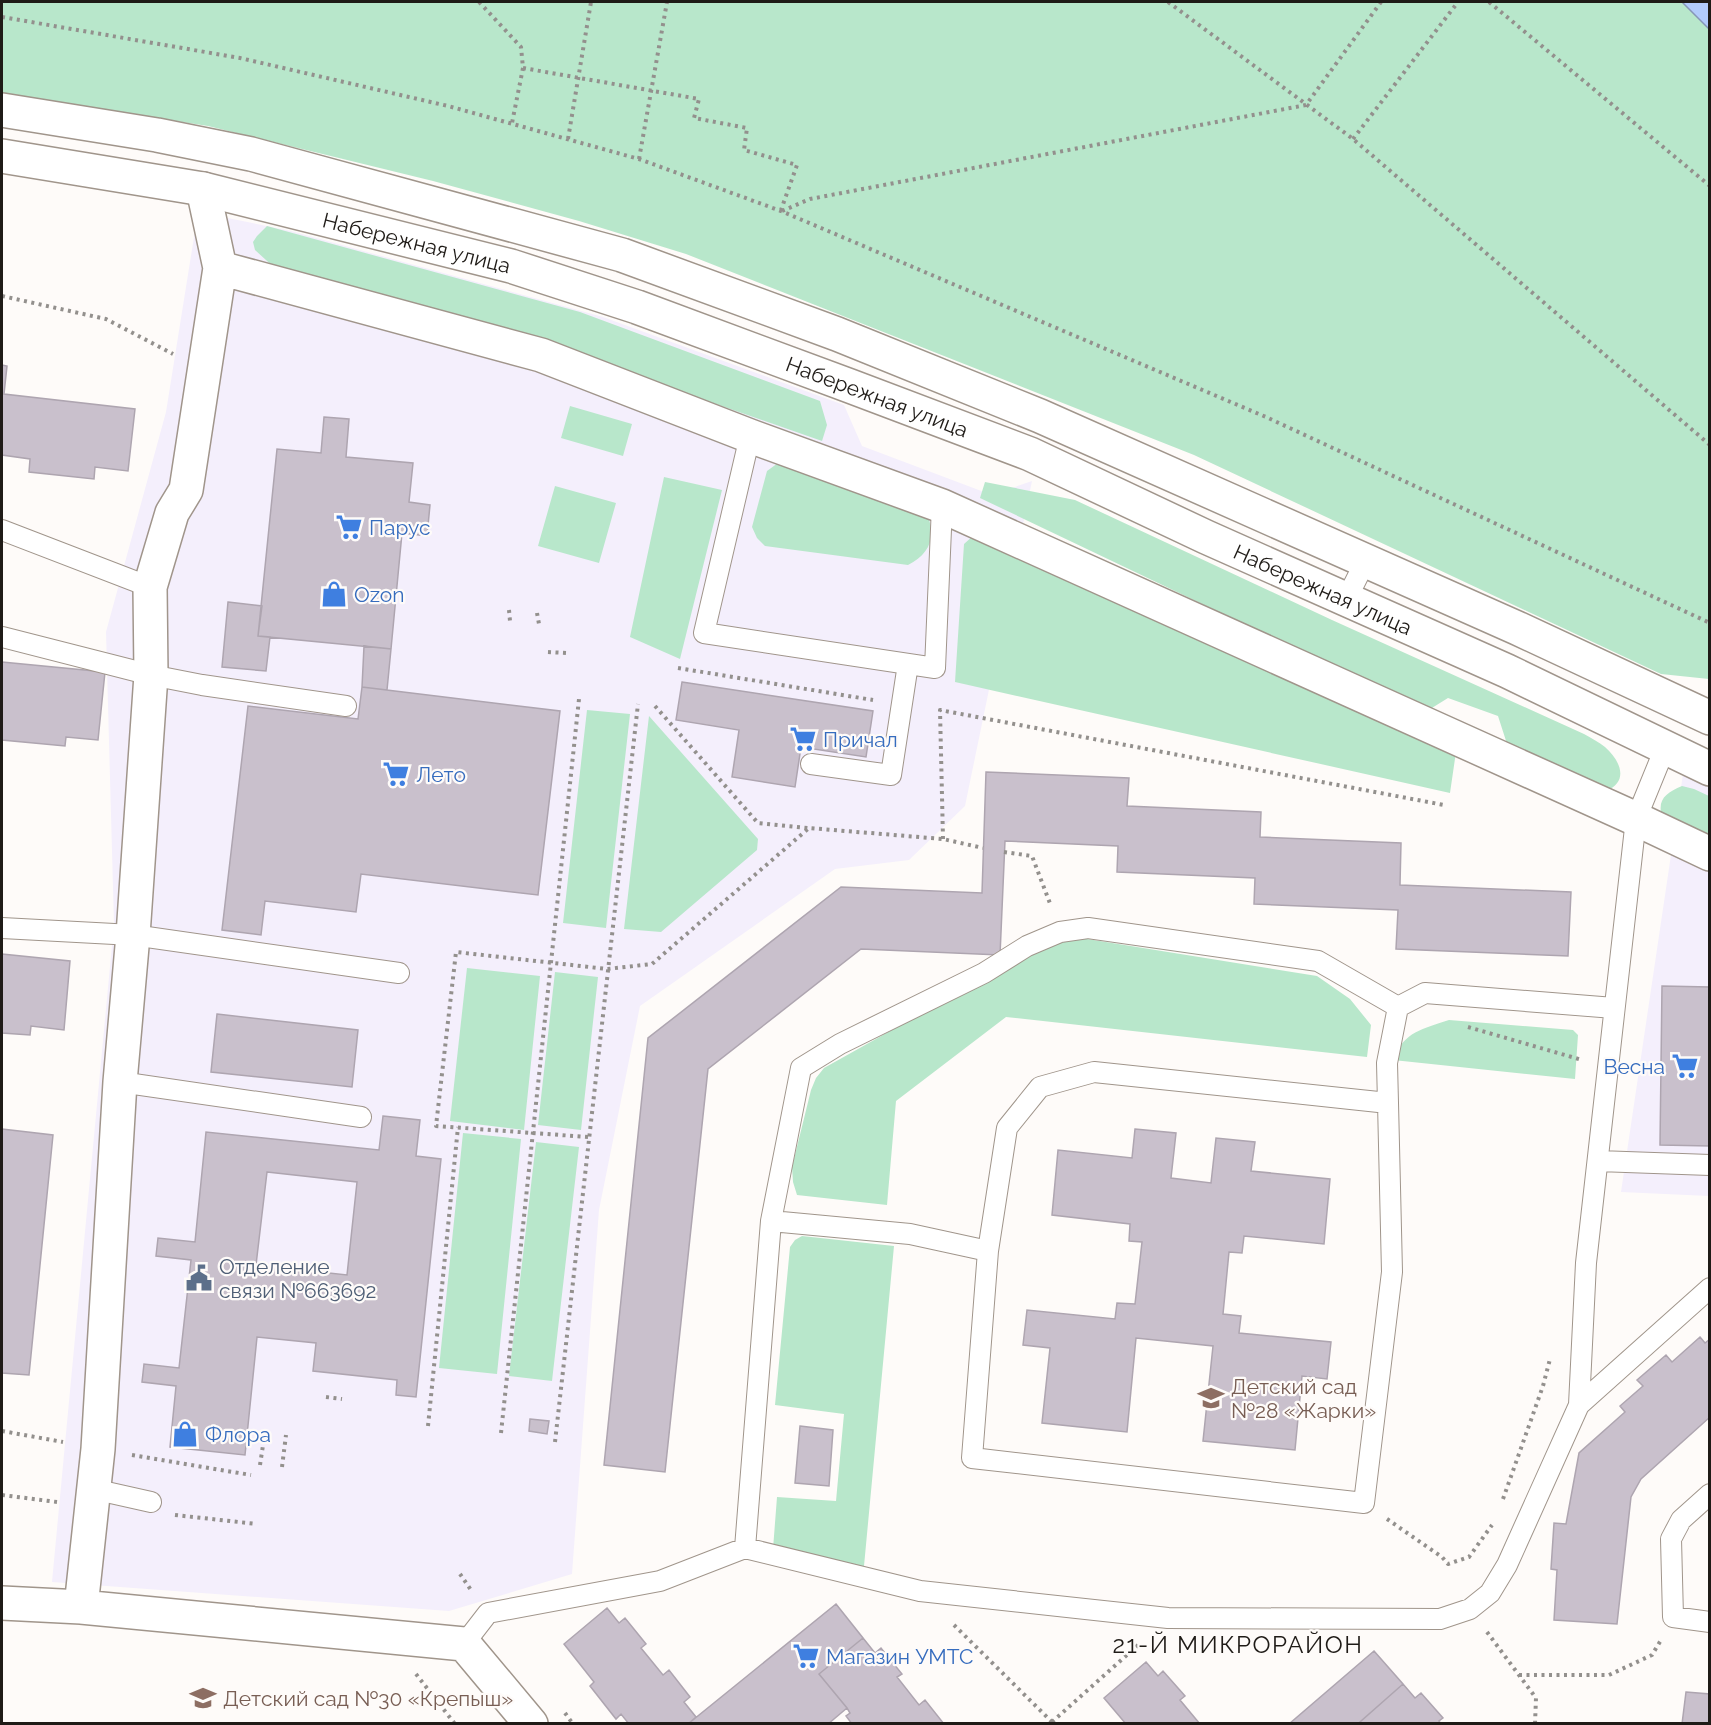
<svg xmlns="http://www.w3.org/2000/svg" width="1711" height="1725" font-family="Raleway,sans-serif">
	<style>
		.commercial { fill: #f4effc }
		.green { fill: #b8e7cb }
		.water { fill: #b2cbfb; stroke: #8696b7; stroke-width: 1.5 }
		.building { fill: #c9c0cc; stroke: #aea5b0; stroke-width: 1.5; fill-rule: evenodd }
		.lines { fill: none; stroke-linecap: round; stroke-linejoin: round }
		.lane-casing { stroke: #a0958b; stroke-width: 22 }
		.street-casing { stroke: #a0958b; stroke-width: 36 }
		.secondary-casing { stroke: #a0958b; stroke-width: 36 }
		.path { stroke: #93908d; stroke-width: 4; stroke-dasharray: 3 4.5; stroke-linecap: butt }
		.lane { stroke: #fff; stroke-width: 20 }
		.street { stroke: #fff; stroke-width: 33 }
		.secondary { stroke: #fff; stroke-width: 33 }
		.labels { text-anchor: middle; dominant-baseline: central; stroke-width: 4.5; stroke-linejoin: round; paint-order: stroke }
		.street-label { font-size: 21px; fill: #1f1b17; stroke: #fefbf9 }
		.shop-label { font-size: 21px; fill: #366cbe; stroke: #fefbf9; text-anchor: start }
		.service-label { font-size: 21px; fill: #4e5e75; stroke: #fefbf9; text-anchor: start }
		.education-label { font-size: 21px; fill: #785e54; stroke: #fefbf9; text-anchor: start }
		.quarter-label { font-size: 24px; letter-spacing: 1.5px; fill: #1f1b17; stroke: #fefbf9 }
	</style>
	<rect width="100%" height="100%" fill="#fefbf9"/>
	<path class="commercial" d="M 198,212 L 291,231 L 603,317 L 844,405 L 862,446 L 992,495 L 1032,481 L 965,806 L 909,860 L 835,869 L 640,1006 L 599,1210 L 572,1574 L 449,1611 L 52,1582 L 114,924 L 106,632 L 166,412 Z
		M 1683,774 L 1709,787 L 1709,1196 L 1621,1192 Z"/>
	<path class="green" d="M 2,2 L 1682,2 L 1710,29 L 1709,679 L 1661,674 L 1194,455 L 686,254 L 579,221 L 433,181 L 208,126 L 2,94 Z
		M 267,226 L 580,312 L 820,401 L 827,425 L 822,441 L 547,345 L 278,271 L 255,250 L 253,242 L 257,236 Z
		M 570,406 L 632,424 L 623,456 L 561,438 Z
		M 778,463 L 927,514 C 937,538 929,554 908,565 L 765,546 L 757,538 L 752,527 L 767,471 Z
		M 664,477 L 722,490 L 680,659 L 630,637 Z
		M 985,482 L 1075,500 L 1332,620 L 1584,734 C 1591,738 1599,742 1605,747 C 1621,761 1629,782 1606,791 L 1508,747 L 1498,716 L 1448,698 L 1427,711 L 980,498 Z
		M 555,486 L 616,503 L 599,563 L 538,546 Z
		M 974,535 L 1457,745 L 1450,793 L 955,682 L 964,544 Z
		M 587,710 L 630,714 L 606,928 L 563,923 Z
		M 649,716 L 758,839 L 757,850 L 661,932 L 624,929 Z
		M 1682,786 L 1694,789 L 1709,796 L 1709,843 L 1662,817 C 1657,799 1666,793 1682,786 Z
		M 1081,938 L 1317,976 L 1350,999 L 1371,1025 L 1367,1057 L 1006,1017 L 896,1101 L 887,1205 L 797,1195 L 793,1182 L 792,1167 L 811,1090 L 816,1078 L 824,1068 L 1044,945 Z
		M 467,968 L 540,976 L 524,1130 L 450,1121 Z
		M 555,972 L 598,977 L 581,1130 L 538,1125 Z
		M 1449,1020 L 1573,1030 L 1578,1035 L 1575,1079 L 1393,1060 C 1404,1031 1423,1029 1449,1020 Z
		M 463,1133 L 521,1139 L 497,1374 L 439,1368 Z
		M 536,1142 L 579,1147 L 552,1381 L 509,1376 Z
		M 802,1236 L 894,1246 L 864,1566 L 818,1564 L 773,1549 L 777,1497 L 836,1501 L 844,1414 L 775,1405 L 790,1247 L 795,1240 Z"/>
	<path class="water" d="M 1682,2 L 1709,2 L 1709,29 Z"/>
	<path class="building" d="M 2,365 L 7,366 L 4,394 L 135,409 L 128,471 L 95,467 L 94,479 L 29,472 L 30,459 L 2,455 Z
		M 324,417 L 349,419 L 346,457 L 413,463 L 409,502 L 430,505 L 427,536 L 402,533 L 391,649 L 258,636 L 277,449 L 321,453 Z
		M 228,602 L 262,606 L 258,636 L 270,637 L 266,671 L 222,667 Z
		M 364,646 L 391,649 L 387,690 L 362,687 Z
		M 2,662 L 105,672 L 98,740 L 66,737 L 65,746 L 2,740 Z
		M 682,682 L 873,711 L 866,757 L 801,747 L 795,787 L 732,777 L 739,730 L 676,720 Z
		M 362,687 L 560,711 L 538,895 L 361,874 L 356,912 L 265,901 L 261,935 L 222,930 L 248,706 L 358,719 Z
		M 986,772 L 1129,778 L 1127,806 L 1261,812 L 1260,837 L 1401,843 L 1400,885 L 1571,892 L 1568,956 L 1396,949 L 1398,910 L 1254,904 L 1255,878 L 1117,872 L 1118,846 L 1005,841 L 1000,955 L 861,949 L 708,1069 L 665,1472 L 604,1465 L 648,1038 L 841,887 L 982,893 Z
		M 2,954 L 70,961 L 64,1030 L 31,1026 L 30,1035 L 2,1033 Z
		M 1662,986 L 1710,987 L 1710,1146 L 1660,1145 Z
		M 217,1014 L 358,1030 L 352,1087 L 211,1072 Z
		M 383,1116 L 420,1120 L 416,1156 L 441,1159 L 416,1397 L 396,1395 L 397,1380 L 313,1371 L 316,1343 L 257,1337 L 245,1455 L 170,1447 L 176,1386 L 142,1382 L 144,1364 L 179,1368 L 191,1260 L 156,1256 L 158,1238 L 195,1242 L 206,1132 L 379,1150 ZM 267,1172 L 357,1182 L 347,1275 L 256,1265 Z
		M 2,1129 L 53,1135 L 29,1375 L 2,1373 Z
		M 1135,1129 L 1176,1133 L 1171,1178 L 1211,1183 L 1216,1138 L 1255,1142 L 1251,1171 L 1330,1179 L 1324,1244 L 1244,1236 L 1242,1253 L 1229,1252 L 1223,1314 L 1241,1316 L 1239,1333 L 1331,1342 L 1327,1379 L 1302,1376 L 1295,1450 L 1203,1441 L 1213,1346 L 1136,1338 L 1127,1432 L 1042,1423 L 1050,1348 L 1023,1345 L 1027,1310 L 1115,1319 L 1117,1303 L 1135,1304 L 1142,1242 L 1129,1241 L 1130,1224 L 1052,1215 L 1058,1150 L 1132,1158 Z
		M 1700,1337 L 1705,1343 L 1710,1339 L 1710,1417 L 1641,1479 L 1631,1497 L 1617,1624 L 1554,1620 L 1557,1570 L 1551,1569 L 1554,1523 L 1566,1524 L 1579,1453 L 1625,1412 L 1620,1406 L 1643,1386 L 1637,1380 L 1666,1355 L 1672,1362 Z
		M 530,1419 L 549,1421 L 547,1434 L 529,1431 Z
		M 800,1426 L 833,1430 L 829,1486 L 795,1483 Z
		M 836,1604 L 863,1638 L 819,1674 L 847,1708 L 828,1724 L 688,1724 Z
		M 607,1608 L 619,1623 L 625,1618 L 646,1644 L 641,1648 L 663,1675 L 669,1670 L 690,1697 L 684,1702 L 696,1717 L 688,1724 L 629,1724 L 621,1714 L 616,1719 L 590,1686 L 594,1682 L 564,1644 Z
		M 863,1638 L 875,1653 L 881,1648 L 902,1674 L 897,1677 L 919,1705 L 925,1700 L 944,1724 L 852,1724 L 846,1716 L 850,1713 L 847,1708 L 819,1674 Z
		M 1374,1651 L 1403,1684 L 1360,1722 L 1361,1724 L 1289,1724 Z
		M 1146,1662 L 1158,1676 L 1163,1671 L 1185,1696 L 1180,1700 L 1200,1724 L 1126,1724 L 1104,1698 Z
		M 1403,1684 L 1415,1698 L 1421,1693 L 1443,1718 L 1439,1721 L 1441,1724 L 1361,1724 L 1360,1722 Z
		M 1686,1692 L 1710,1694 L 1710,1724 L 1682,1724 Z"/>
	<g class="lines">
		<g class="lane-casing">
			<path id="lane" d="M 750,436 L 704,633 L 935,668 L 942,506
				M 2,530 L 150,587
				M 1347,598 L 1366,560
				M 2,637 L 151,675 L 202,685 L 346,706
				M 811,764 L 891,775 L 908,664
				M 2,928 L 133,935 L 399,973
				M 1094,1072 L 1388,1103 L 1392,1272 L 1364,1503 L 972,1458 L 988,1251 L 1007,1128 L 1040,1087 Z
				M 120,1082 L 361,1117
				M 1388,1103 L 1387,1063 L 1398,1007
				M 1598,1161 L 1710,1165
				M 771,1221 L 910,1234 L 988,1251
				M 1579,1405 L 1586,1263 L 1636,819 L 1665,748
				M 93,1489 L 151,1502
				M 1710,1494 L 1681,1520 L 1671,1539 L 1673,1617 L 1710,1622
				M 745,1548 L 771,1221 L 801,1068 L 840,1044 L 984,973 L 1027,946 L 1060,932 L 1088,928 L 1318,961 L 1398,1007 L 1425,993 L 1614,1008
				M 464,1644 L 488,1613 L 660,1581 L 745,1548 L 920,1591 L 1168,1618 L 1440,1619 L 1470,1609 L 1490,1593 L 1507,1565 L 1579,1405 L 1710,1288"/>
		</g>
		<g class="street-casing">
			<path id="street" d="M 203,189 L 220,268
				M 2,1603 L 81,1607 L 464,1644 L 531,1724
				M 81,1607 L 98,1449 L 120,1082 L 133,935 L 151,675 L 150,587 L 172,513 L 186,490 L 220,268 L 541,355 L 750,436 L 942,506 L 1636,819 L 1710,854"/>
		</g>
		<g class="secondary-casing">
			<g id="secondary">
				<path d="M 2,110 L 157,135 L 251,154 L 622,255 L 837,334 L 1040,416 L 1517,628 L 1710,718"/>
				<path id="s1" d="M 2,156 L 203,189 L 511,266 L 637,307 L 850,386 L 1030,454 L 1206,537 L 1507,671 L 1710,769"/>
			</g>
		</g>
		<path class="path" d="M 479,2 L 521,47 L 523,68 L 512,123
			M 1168,2 L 1353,139 L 1710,445
			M 1489,2 L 1710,186
			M 2,17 L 240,58 L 448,106 L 639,159 L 781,211 L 1266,417 L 1710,623
			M 523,68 L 699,99 L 694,118 L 747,128 L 744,150 L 797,165 L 781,210
			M 568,139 L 591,2
			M 1353,139 L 1458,2
			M 639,159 L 667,2
			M 782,211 L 810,199 L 1306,105 L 1381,2
			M 2,296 L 106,319 L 173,354
			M 509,610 L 510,621
			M 537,613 L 539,624
			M 548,652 L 566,653
			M 678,668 L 873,700
			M 655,706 L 758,823 L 808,828
			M 943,839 L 940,710 L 1444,805
			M 1004,852 L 1032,856 L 1051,906
			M 1468,1027 L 1582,1060
			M 588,1137 L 436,1126 L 456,952 L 607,969 L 652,964 L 809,828 L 943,839 L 983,848
			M 326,1397 L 342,1399
			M 428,1426 L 458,1127
			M 2,1431 L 63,1442
			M 501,1433 L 579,699
			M 555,1442 L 638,704
			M 132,1455 L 251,1475
			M 260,1465 L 265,1432
			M 282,1467 L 286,1435
			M 2,1495 L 57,1502
			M 1503,1499 L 1543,1386 L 1550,1359
			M 175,1515 L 257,1524
			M 1387,1519 L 1442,1557 L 1448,1564 L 1469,1557 L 1492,1525
			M 460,1574 L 471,1590
			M 954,1625 L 1054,1724
			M 1487,1632 L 1536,1698 L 1535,1724
			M 416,1674 L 455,1724
			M 1519,1675 L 1609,1675 L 1652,1655 L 1661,1640
			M 565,1713 L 573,1724
			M 1052,1722 L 1138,1645"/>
		<use href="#lane" class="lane"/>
		<use href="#street" class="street"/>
		<use href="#secondary" class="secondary"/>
	</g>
	<defs>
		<g id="supermarket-bare" transform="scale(2.07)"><path d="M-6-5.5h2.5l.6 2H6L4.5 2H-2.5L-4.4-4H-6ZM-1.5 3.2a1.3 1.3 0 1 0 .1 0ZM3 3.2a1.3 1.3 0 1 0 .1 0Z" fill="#3f7fe0" stroke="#fefbf9" stroke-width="2.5" paint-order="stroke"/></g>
		<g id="shop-bare" transform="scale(2.07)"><path d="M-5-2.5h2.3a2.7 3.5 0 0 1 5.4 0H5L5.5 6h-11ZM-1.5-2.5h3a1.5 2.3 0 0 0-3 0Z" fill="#3f7fe0" stroke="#fefbf9" stroke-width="2.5" paint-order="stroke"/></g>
		<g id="civic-bare" transform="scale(2.07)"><path d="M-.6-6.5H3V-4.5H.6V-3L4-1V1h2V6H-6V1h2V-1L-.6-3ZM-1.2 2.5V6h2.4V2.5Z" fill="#5c6f8a" stroke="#fefbf9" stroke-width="2.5" paint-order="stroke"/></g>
		<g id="school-bare" transform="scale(2.07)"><path d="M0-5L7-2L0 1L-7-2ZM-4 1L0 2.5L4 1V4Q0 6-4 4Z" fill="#8d6e63" stroke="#fefbf9" stroke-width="2.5" paint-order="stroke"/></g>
	</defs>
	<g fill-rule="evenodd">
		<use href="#supermarket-bare" x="349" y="527"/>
		<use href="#shop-bare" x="334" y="594"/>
		<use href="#supermarket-bare" x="803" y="739"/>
		<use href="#supermarket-bare" x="396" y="774"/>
		<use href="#supermarket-bare" x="1685" y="1066"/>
		<use href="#civic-bare" x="199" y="1278"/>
		<use href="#school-bare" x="1211" y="1398"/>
		<use href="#shop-bare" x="185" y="1434"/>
		<use href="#supermarket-bare" x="806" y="1656"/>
		<use href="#school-bare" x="203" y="1698"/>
	</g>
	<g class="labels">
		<g class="street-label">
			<text stroke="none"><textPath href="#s1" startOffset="424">Набережная улица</textPath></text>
			<text stroke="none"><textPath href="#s1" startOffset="910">Набережная улица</textPath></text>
			<text stroke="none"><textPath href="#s1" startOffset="1396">Набережная улица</textPath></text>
		</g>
		<g class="shop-label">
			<text x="369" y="527">Парус</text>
			<text x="354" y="594">Ozon</text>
			<text x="823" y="739">Причал</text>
			<text x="416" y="774">Лето</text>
			<text x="1665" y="1066" text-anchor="end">Весна</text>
			<text x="205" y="1434">Флора</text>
			<text x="826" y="1656">Магазин УМТС</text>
		</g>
		<g class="service-label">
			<text x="219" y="1266">Отделение<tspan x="219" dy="24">связи №663692</tspan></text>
		</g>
		<g class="education-label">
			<text x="1231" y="1386">Детский сад<tspan x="1231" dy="24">№28 «Жарки»</tspan></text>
			<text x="223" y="1698">Детский сад №30 «Крепыш»</text>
		</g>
		<g class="quarter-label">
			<text x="1238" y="1644">21-Й МИКРОРАЙОН</text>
		</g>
	</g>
	<rect width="1711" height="1725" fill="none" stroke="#1f1b17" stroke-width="6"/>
</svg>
